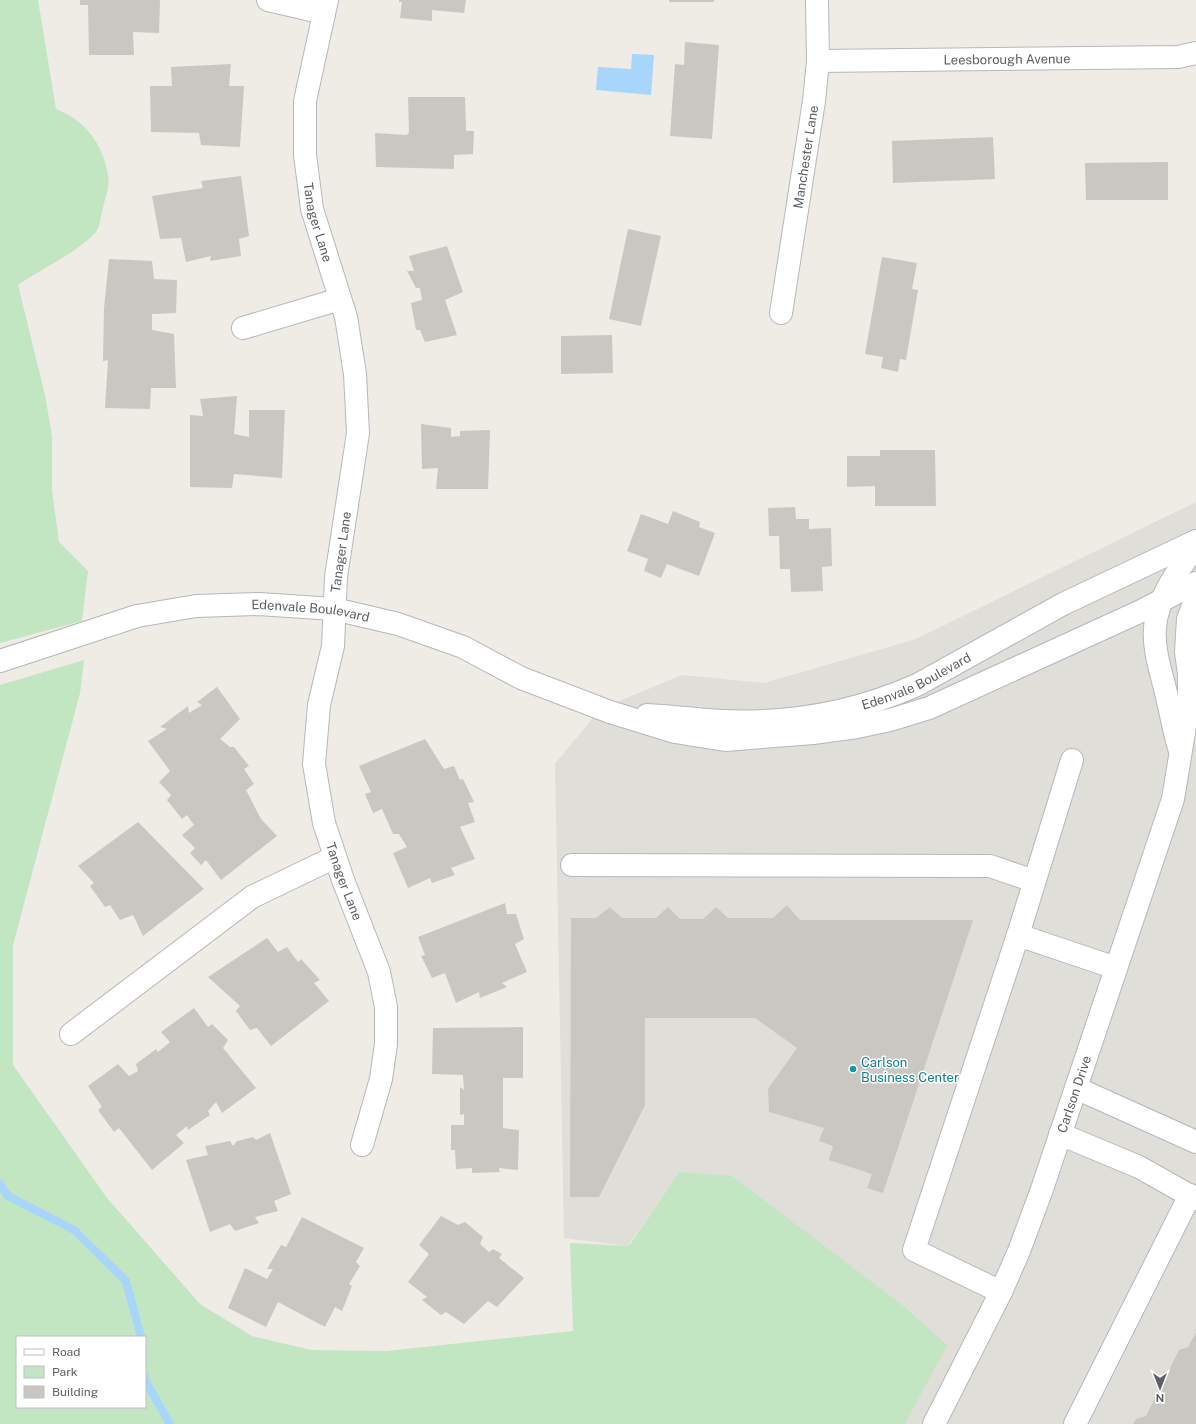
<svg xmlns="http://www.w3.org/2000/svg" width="1196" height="1424" font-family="'Public Sans',sans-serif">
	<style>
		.industrial { fill: #e0ded9 }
		.green { fill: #c2e5c2; fill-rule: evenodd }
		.water { fill: #a7d5fb }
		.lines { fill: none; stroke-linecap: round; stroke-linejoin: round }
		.stream { stroke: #a7d5fb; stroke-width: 8 }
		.building { fill: #cac7c2 }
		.minor-casing { stroke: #b5b7bb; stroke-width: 24 }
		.minor { stroke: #fff; stroke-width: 22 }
		.culture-dot { fill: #0f9aa8; stroke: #fff; stroke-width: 1.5 }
		.labels { text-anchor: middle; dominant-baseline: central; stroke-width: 3; stroke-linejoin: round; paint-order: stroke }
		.street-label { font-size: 13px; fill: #5c6064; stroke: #fff }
		.culture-label { font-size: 13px; fill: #0d838f; stroke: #fff; text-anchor: start }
	</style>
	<rect width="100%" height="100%" fill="#eeece4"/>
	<path class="industrial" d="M 1196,502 L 1196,1424 L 905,1424 L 946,1345 L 900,1303 L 733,1177 L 679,1172 L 628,1246 L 564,1238 L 555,764 L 600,709 L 682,675 L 764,683 L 916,639 Z"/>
	<path class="green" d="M 0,0 L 38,0 L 56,109 C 85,120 103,144 108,175 C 110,186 105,198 103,208 C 101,215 100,227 96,232 C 78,252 41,269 18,285 L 45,395 L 52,436 L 52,491 L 59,542 L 88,571 L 82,621 L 0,643 Z
		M 84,660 L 80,693 L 13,945 L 13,1065 L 107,1198 L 200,1304 L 252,1336 L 311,1350 L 387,1351 L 573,1331 L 570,1243 L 629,1246 L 679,1172 L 732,1176 L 900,1303 L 947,1345 L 905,1424 L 0,1424 L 0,685 ZM 17,1337 L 145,1337 L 145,1407 L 17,1407 Z"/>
	<path class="water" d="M 632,54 L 654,55 L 651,95 L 596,90 L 598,67 L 631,69 Z"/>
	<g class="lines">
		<path class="stream" d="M 0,1184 L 8,1196 L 74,1230 L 126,1281 L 141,1337
			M 145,1376 L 145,1380 L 170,1424"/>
	</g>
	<path class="building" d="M 80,0 L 160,0 L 159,33 L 133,32 L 134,55 L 89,55 L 88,5 L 80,5 Z
		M 399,0 L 466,0 L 464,13 L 432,10 L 432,21 L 400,18 L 402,2 L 399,2 Z
		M 669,0 L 714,0 L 714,2 L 669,2 Z
		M 685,42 L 719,45 L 712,139 L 670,136 L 675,64 L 684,65 Z
		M 231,64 L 229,86 L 244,86 L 240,147 L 201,145 L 199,133 L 151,132 L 150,86 L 172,86 L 171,67 Z
		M 408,97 L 465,97 L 466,131 L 474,131 L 473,154 L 454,155 L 454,169 L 376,167 L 375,133 L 407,135 L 409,132 Z
		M 993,137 L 995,179 L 893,183 L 892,141 Z
		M 1168,162 L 1168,200 L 1086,200 L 1085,163 Z
		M 241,176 L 249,236 L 239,239 L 241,256 L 210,261 L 211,256 L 186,262 L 181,238 L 160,239 L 152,196 L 203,188 L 201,181 Z
		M 628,229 L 661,236 L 641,326 L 609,319 Z
		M 447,246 L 463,292 L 445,300 L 457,335 L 425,342 L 420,330 L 416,330 L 411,303 L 422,300 L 420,288 L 416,288 L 407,271 L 414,271 L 409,256 Z
		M 882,257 L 917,263 L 912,289 L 918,290 L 906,360 L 900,359 L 898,372 L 881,368 L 883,357 L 865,354 Z
		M 109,259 L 152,261 L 154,279 L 177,280 L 176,313 L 152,314 L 152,330 L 174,334 L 176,388 L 151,388 L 150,409 L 105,408 L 108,360 L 103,361 L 104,308 Z
		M 612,335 L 613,373 L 561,374 L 561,336 Z
		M 237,396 L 234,434 L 249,437 L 249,410 L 285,410 L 282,478 L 234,474 L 232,488 L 190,487 L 190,415 L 203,416 L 200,399 Z
		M 421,424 L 451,428 L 451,437 L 460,436 L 460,431 L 490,430 L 488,489 L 436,489 L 438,468 L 422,469 Z
		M 880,450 L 935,450 L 936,506 L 875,506 L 875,486 L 847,487 L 847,456 L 880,456 Z
		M 795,507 L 796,519 L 809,519 L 809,529 L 831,528 L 832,566 L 822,567 L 823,591 L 791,592 L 790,569 L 780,569 L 779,536 L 769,536 L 768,508 Z
		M 673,511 L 700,522 L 699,527 L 715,533 L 699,576 L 667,564 L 661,578 L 644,571 L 648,559 L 627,551 L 641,514 L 668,524 Z
		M 217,687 L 240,719 L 220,739 L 230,747 L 234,747 L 249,766 L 244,769 L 254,784 L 246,790 L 261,819 L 277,836 L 221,880 L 206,860 L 201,865 L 190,853 L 195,848 L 182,835 L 194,825 L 187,815 L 182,819 L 167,800 L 171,795 L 159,782 L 170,771 L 148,741 L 167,729 L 160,727 L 188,706 L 189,713 L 202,705 L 197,702 Z
		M 425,739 L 444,769 L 454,766 L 460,780 L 463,779 L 474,802 L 468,803 L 475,822 L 460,827 L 475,859 L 451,868 L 455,875 L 432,883 L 430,878 L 408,888 L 393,853 L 407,847 L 399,834 L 393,834 L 382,809 L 373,813 L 365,794 L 371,792 L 359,766 Z
		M 138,822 L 204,889 L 143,936 L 133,915 L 120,920 L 110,905 L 105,907 L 90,886 L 94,883 L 78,866 Z
		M 505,903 L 507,914 L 516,914 L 524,939 L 515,944 L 527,972 L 502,983 L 507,987 L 480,998 L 479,992 L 456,1003 L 445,973 L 432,978 L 421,956 L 425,955 L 418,937 Z
		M 787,905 L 800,920 L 973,920 L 883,1193 L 867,1188 L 872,1174 L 829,1160 L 833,1146 L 819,1141 L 824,1128 L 769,1112 L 768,1089 L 797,1048 L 755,1018 L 645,1018 L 645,1105 L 599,1197 L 570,1197 L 571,918 L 596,918 L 610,907 L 622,918 L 656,918 L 668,907 L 680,919 L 703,919 L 716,907 L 728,918 L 773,918 Z
		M 267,938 L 278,952 L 287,947 L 298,962 L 301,959 L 320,980 L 314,983 L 329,1001 L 271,1046 L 257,1028 L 250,1030 L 236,1011 L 240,1006 L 208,977 Z
		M 194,1008 L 208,1027 L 212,1024 L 228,1040 L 223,1048 L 256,1088 L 222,1113 L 216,1102 L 208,1111 L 210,1115 L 188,1130 L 187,1126 L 176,1135 L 184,1143 L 152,1170 L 119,1128 L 114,1132 L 98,1110 L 102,1107 L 88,1086 L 118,1064 L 129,1076 L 138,1071 L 136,1064 L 156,1049 L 158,1052 L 170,1042 L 161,1032 Z
		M 523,1027 L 523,1078 L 503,1078 L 503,1128 L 519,1130 L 518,1170 L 499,1168 L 500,1172 L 472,1173 L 472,1168 L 456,1169 L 455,1150 L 451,1150 L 451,1125 L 464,1125 L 464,1114 L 460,1115 L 460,1087 L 464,1090 L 463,1075 L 432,1074 L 433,1028 Z
		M 270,1133 L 291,1194 L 274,1201 L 278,1211 L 255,1217 L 259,1223 L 235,1231 L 230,1224 L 210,1232 L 186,1160 L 208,1155 L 205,1146 L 230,1141 L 233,1146 L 237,1141 L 253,1137 L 256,1140 Z
		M 441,1216 L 458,1225 L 465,1222 L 483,1237 L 480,1244 L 489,1252 L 493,1249 L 502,1254 L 499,1258 L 524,1278 L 497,1307 L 488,1301 L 464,1324 L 446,1312 L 441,1315 L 422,1300 L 427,1297 L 408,1282 L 429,1254 L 419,1245 Z
		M 302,1217 L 364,1248 L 356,1262 L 360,1266 L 349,1284 L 352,1286 L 342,1311 L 335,1307 L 325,1327 L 278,1302 L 266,1327 L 228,1308 L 245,1268 L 267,1279 L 273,1269 L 267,1269 L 281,1245 L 286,1247 Z
		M 1196,1332 L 1196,1424 L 1133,1424 L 1136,1419 L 1146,1416 L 1179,1350 L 1188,1347 Z"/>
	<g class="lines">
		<g class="minor-casing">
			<g id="minor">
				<path d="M 268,0 L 324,13"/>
				<path id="s1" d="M 327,0 L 305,101 L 305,155 L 312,209 L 346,317 L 355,374 L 358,433 L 336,577 L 333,646 L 319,705 L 314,764 L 324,823 L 343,880 L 379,972 L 386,1007 L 386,1044 L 381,1079 L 362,1145"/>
				<path id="s2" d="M 818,61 L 1178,57 L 1196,53"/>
				<path id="s3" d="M 781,313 L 814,101 L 818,61 L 817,0"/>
				<path d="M 243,328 L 340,299"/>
				<path id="s4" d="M 0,661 L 137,616 L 196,606 L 259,604 L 334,609 L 398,624 L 463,647 L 521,678 L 610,712 L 675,732 L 725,740 L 813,733 L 857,727 L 890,720 L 929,708 L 1139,612 L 1196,583"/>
				<path id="s5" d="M 647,715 C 672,716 697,720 722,721 C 790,724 856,712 917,685 L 1063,604 L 1196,541"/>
				<path d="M 1179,748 C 1174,731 1171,714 1167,697 C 1162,674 1153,651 1155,628 C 1156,601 1179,567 1196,547"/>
				<path d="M 572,865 L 990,866 L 1034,881"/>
				<path d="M 1018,935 L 1072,760"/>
				<path d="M 71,1034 L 252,897 L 335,857"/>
				<path d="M 1076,1088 L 1196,1142"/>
				<path d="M 1060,1134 L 1139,1167 L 1196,1199"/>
				<path d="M 1001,1292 L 914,1250 L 1018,935 L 1116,968"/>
				<path id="s6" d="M 934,1424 L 1001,1292 L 1019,1251 L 1041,1192 L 1173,799 L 1189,702 L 1189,674 L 1186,652 L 1188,619 L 1196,598"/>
				<path d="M 1075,1424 L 1190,1195"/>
			</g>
		</g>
		<use href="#minor" class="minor"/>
	</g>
	<circle class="culture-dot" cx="853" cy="1069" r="4"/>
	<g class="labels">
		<g class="street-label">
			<text stroke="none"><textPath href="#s2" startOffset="189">Leesborough Avenue</textPath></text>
			<text stroke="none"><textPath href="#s3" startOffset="158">Manchester Lane</textPath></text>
			<text stroke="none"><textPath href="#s1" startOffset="226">Tanager Lane</textPath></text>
			<text transform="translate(341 552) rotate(-82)">Tanager Lane</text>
			<text stroke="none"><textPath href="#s4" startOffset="319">Edenvale Boulevard</textPath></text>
			<text stroke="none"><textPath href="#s5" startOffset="276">Edenvale Boulevard</textPath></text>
			<text stroke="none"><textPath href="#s1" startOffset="898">Tanager Lane</textPath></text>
			<text stroke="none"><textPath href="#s6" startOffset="359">Carlson Drive</textPath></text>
		</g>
		<g class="culture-label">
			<text x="861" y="1062">Carlson<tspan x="861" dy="15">Business Center</tspan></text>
		</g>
	</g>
	<rect x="16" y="1336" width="130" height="72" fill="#ffffff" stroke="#bebfc1"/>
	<rect x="24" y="1349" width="20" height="6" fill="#ffffff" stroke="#bebfc1"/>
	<text x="52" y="1356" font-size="12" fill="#5c6064">Road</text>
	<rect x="24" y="1366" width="20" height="12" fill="#c2e5c2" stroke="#bebfc1"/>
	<text x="52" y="1376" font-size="12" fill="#5c6064">Park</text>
	<rect x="24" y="1386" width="20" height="12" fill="#cac7c2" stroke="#bebfc1"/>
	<text x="52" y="1396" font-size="12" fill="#5c6064">Building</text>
	<g transform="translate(1160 1388) rotate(180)" stroke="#ffffff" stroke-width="3" paint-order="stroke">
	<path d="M0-3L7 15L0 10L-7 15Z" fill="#5c6064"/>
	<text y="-6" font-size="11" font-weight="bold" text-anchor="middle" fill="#5c6064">N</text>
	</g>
</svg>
